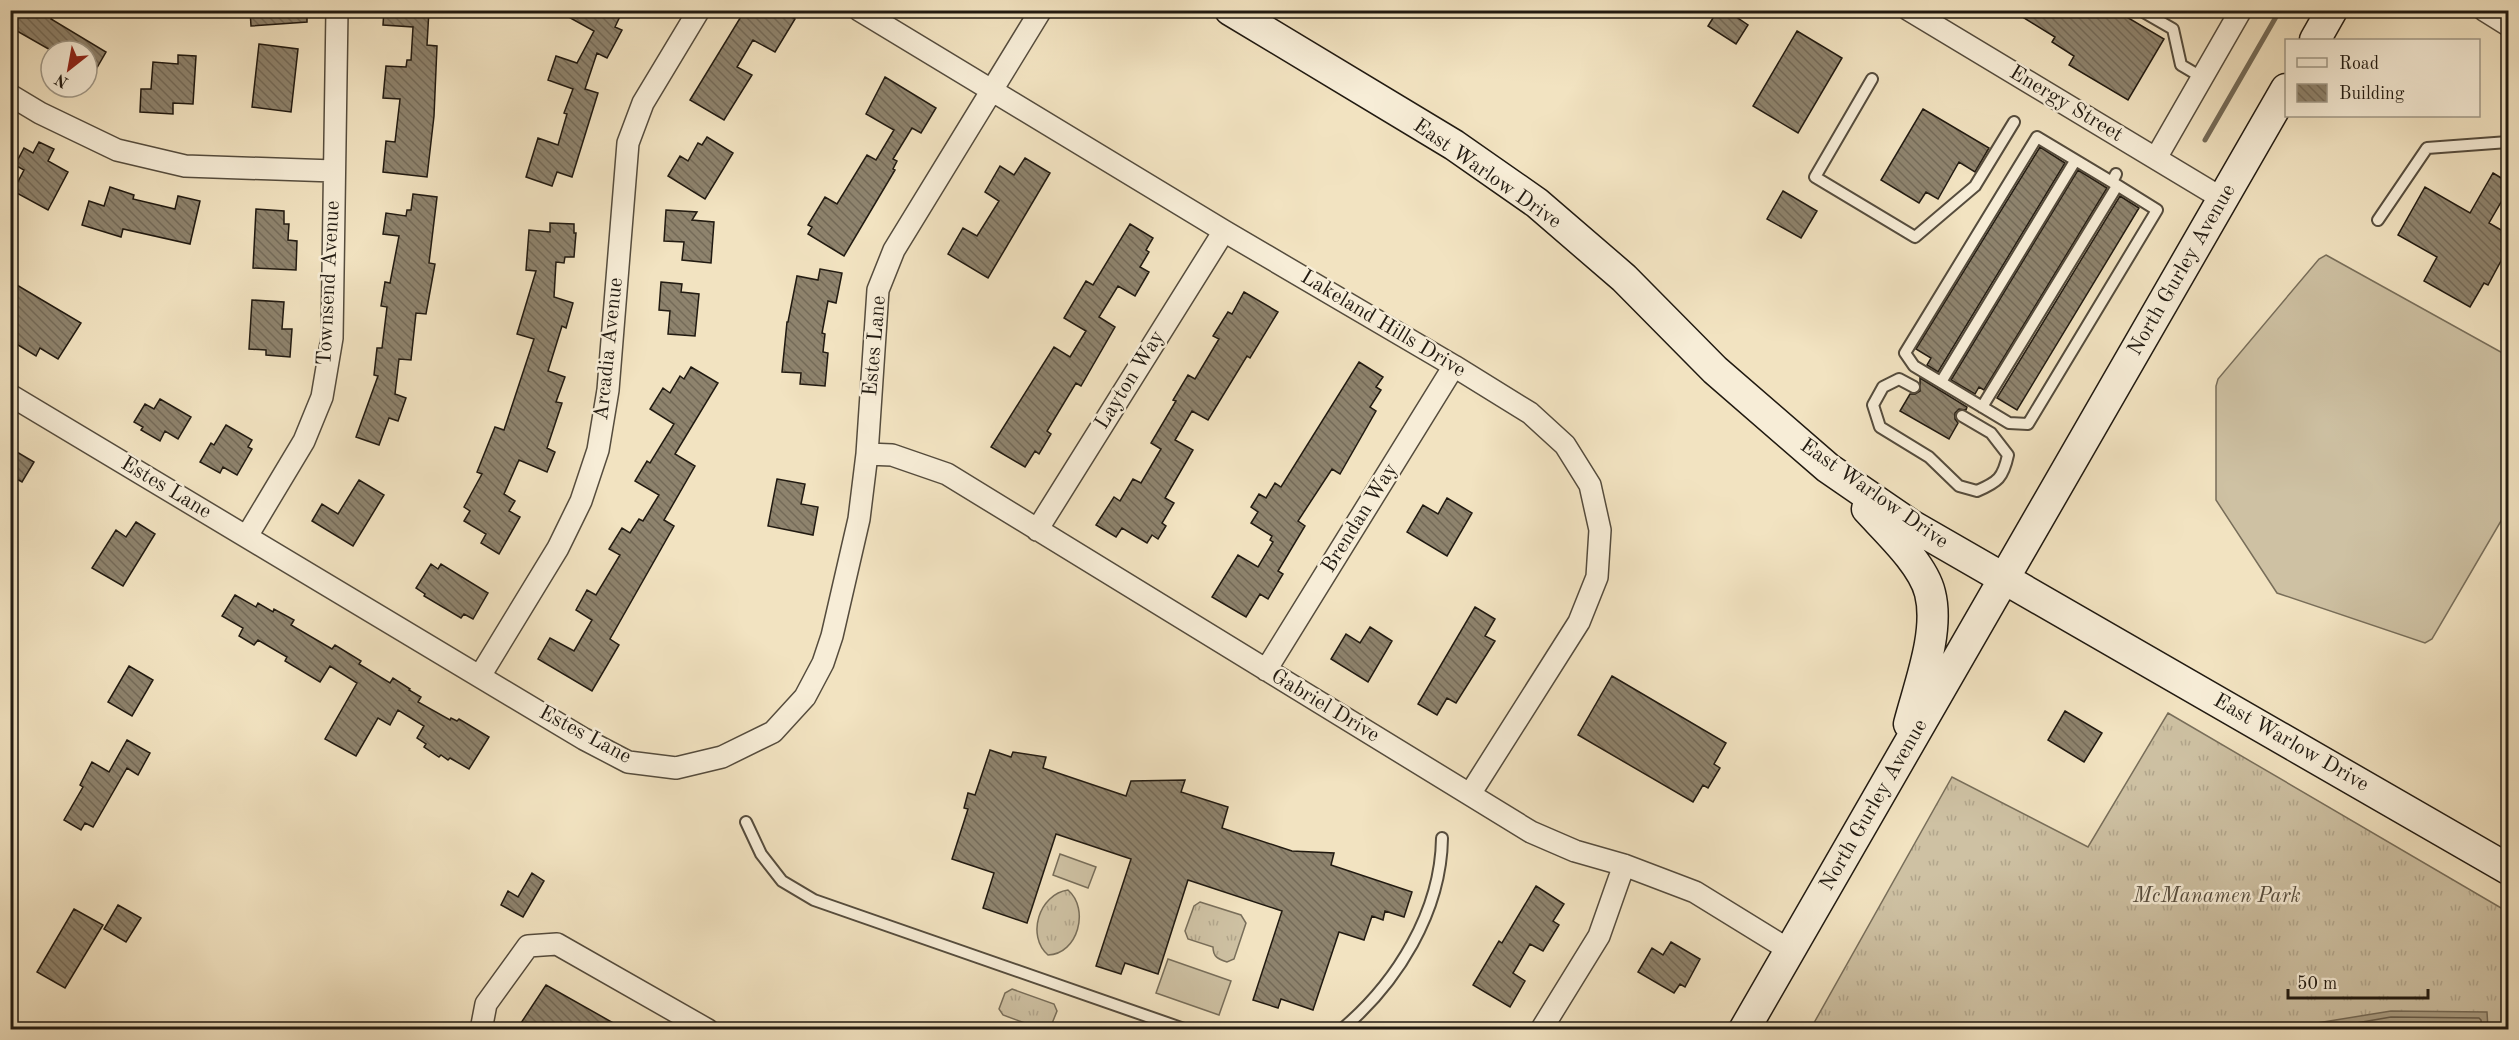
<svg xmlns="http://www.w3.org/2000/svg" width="2519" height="1040" font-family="'Old Standard TT',serif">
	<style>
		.grass { fill: url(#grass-tufts); stroke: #786e5a; stroke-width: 1.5 }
		.pitch { fill: #cec1a3; stroke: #786e5a; stroke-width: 1.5 }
		.water { fill: #ab9f85; stroke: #746a57; stroke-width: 1.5 }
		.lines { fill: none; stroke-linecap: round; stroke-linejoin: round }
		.shore { stroke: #665c4b; stroke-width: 1.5 }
		.stream { stroke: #746a57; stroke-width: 5 }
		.building { fill: url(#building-back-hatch); stroke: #211a11; stroke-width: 1.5 }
		.lane-casing { stroke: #554c3d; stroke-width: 14 }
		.street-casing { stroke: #554c3d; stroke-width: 24 }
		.secondary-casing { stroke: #211a11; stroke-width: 33 }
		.lane { stroke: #f7edd7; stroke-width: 10 }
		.street { stroke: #f7edd7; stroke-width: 21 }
		.secondary { stroke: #f7edd7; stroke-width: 30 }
		.labels { text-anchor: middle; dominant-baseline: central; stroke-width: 5; stroke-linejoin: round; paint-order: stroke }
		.street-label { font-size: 21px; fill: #211a11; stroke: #f7edd7 }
		.park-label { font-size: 21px; font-style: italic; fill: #554c3d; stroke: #f7edd7 }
	</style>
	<defs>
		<pattern id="grass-tufts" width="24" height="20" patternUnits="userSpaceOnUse" patternTransform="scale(1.5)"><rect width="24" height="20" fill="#cec1a3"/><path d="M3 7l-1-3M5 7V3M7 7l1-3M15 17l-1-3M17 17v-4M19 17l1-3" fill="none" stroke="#b1a58b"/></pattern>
		<pattern id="building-back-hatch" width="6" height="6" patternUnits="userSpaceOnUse" patternTransform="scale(1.5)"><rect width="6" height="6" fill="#8e836d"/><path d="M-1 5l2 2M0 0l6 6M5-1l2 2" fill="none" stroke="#746a58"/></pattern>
	</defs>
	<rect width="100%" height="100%" fill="#f2e3c1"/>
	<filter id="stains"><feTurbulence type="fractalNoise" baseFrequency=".00333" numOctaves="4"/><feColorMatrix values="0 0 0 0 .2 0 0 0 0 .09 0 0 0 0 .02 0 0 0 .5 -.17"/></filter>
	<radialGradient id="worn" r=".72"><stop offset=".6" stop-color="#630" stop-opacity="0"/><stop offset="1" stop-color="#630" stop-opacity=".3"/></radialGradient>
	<path class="grass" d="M 2168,713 L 2508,912 L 2508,1029 L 1810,1030 L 1952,777 L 2088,847 Z
		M 1068,890 C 1090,909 1078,954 1048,955 C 1026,936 1039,894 1068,890 Z
		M 1200,902 L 1241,915 L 1246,923 L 1234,959 L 1227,962 C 1218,959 1213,957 1213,947 L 1188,939 L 1185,931 L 1194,906 Z
		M 1012,989 L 1054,1004 L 1057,1011 L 1051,1026 L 1041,1029 L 1003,1015 L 999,1009 L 1005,993 Z"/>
	<path class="pitch" d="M 2326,255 L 2508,356 L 2508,509 L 2432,639 L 2425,643 L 2277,593 L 2216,500 L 2216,386 L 2218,379 L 2319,259 Z
		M 1060,854 L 1096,867 L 1088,888 L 1053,875 Z
		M 1168,959 L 1231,981 L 1219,1015 L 1156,993 Z"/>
	<path class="water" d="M 2391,1011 L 2487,1012 L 2488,1029 L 2280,1029 Z"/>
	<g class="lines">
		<path class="shore" d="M 2316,1030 L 2391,1017 L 2479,1018 L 2481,1020 L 2482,1030
			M 2361,1030 L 2392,1024 L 2472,1025 L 2474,1030"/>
		<path class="stream" d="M 2205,140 L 2280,10"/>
	</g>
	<path class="building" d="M 10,10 L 43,10 L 53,16 L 51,19 L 106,52 L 87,85 L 87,51 L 52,51 L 10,27 Z
		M 250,10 L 307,10 L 307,22 L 251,26 Z
		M 384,10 L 429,10 L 427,45 L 437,46 L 434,116 L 427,177 L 383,172 L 386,141 L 395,142 L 400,99 L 383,98 L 386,66 L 406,67 L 407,60 L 411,60 L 413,27 L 383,25 Z
		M 556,10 L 623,10 L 615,27 L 622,30 L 607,58 L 597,53 L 585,89 L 598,93 L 572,177 L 557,172 L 552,186 L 526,177 L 538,138 L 558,145 L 567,114 L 564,113 L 573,89 L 548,80 L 556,56 L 577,63 L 594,31 Z
		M 745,10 L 781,10 L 795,19 L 775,52 L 753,40 L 737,67 L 752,75 L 724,120 L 690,100 Z
		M 1718,10 L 1726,10 L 1748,25 L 1736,44 L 1708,26 Z
		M 2011,10 L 2115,10 L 2164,39 L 2128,100 L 2069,65 L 2074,56 L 2052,42 L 2055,37 Z
		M 1797,31 L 1842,58 L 1798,133 L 1753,106 Z
		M 259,44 L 298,49 L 291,112 L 252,107 Z
		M 178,55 L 196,56 L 193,104 L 173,103 L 173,114 L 140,112 L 141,89 L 151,89 L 153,62 L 178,64 Z
		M 885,77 L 936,108 L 921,133 L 912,128 L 893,159 L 897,161 L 893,169 L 895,170 L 844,256 L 808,234 L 812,227 L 808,225 L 825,197 L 837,204 L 867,155 L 876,160 L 894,130 L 866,114 Z
		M 1923,109 L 1989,148 L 1975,172 L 1959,162 L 1938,199 L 1926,192 L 1919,203 L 1881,180 Z
		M 707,137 L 733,153 L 705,199 L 668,176 L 680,156 L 688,161 L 698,143 L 702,145 Z
		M 39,142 L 54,149 L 48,161 L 68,172 L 48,210 L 13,191 L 24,170 L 15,165 L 24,148 L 33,153 Z
		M 2040,147 L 2065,163 L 1938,372 L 1927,365 L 1931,358 L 1916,349 Z
		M 1025,158 L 1050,173 L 988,278 L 948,254 L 963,228 L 977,236 L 999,201 L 985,192 L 1000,166 L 1014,175 Z
		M 2078,170 L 2107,188 L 1984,390 L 1979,387 L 1975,394 L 1951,380 Z
		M 2493,173 L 2508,182 L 2508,190 L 2489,223 L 2508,234 L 2508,248 L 2488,285 L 2484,283 L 2470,307 L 2424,281 L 2437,257 L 2398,235 L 2425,187 L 2470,213 Z
		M 110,187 L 134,195 L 133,199 L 175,209 L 178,196 L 200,201 L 190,244 L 123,229 L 121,237 L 82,225 L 89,201 L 104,206 Z
		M 1783,191 L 1817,211 L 1801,238 L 1767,219 Z
		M 413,194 L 437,197 L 429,263 L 435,264 L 426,314 L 416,313 L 411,360 L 399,359 L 395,394 L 406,398 L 398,421 L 389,418 L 379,445 L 356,437 L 378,376 L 374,375 L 377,348 L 382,348 L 387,307 L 381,306 L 385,282 L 390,283 L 399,236 L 383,234 L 386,213 L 406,216 L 407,210 L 411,210 Z
		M 2120,196 L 2139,208 L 2017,410 L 1997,398 Z
		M 256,209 L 284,211 L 284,224 L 289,224 L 288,240 L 297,241 L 296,270 L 253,268 Z
		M 666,210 L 697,212 L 692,220 L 714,222 L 711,263 L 682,260 L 684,242 L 664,241 Z
		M 550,223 L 574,224 L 574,233 L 576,233 L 574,257 L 565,257 L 564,263 L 556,262 L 554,297 L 573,303 L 566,328 L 562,326 L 548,371 L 565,377 L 556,402 L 562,403 L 547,448 L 555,452 L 547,472 L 519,460 L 504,494 L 515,501 L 509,511 L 520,517 L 499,554 L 481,543 L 486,534 L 464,521 L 470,511 L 464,507 L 482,474 L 477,472 L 495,427 L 504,430 L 534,339 L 517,334 L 536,271 L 526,270 L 529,230 L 550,232 Z
		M 1130,224 L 1153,238 L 1146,250 L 1149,252 L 1140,267 L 1149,272 L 1135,296 L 1118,286 L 1099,317 L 1115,327 L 1081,386 L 1076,383 L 1047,431 L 1051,434 L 1039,454 L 1035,451 L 1025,467 L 991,447 L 1054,347 L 1070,357 L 1086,331 L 1064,318 L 1086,281 L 1093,285 Z
		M 820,269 L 842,273 L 836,303 L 828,301 L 822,333 L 825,334 L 823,352 L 828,353 L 825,386 L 800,384 L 801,373 L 782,372 L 787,322 L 788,322 L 797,276 L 818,280 Z
		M 10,281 L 81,323 L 58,359 L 40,348 L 36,356 L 10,340 Z
		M 661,282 L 682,284 L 681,292 L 699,294 L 695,336 L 668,334 L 670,311 L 659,310 Z
		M 1244,292 L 1278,312 L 1250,358 L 1247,356 L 1208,420 L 1192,411 L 1175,440 L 1193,450 L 1165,498 L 1174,503 L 1162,523 L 1166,526 L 1158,539 L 1152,535 L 1147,543 L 1122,528 L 1116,537 L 1096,525 L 1114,497 L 1120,501 L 1133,479 L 1141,483 L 1161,449 L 1151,443 L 1176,401 L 1173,400 L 1188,375 L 1195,379 L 1219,339 L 1213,336 L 1228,312 L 1232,314 Z
		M 252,300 L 284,302 L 282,329 L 292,329 L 290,357 L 266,355 L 266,350 L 249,349 Z
		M 1359,362 L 1383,377 L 1376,387 L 1381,390 L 1370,407 L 1376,411 L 1340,474 L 1332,469 L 1298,521 L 1305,526 L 1278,571 L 1283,574 L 1268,599 L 1260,594 L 1246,617 L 1212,597 L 1238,555 L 1258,567 L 1273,542 L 1270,540 L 1272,536 L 1251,523 L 1258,512 L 1251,507 L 1259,494 L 1266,498 L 1275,483 L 1281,487 Z
		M 691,367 L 718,383 L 675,454 L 695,466 L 664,520 L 674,526 L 610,639 L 619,645 L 592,691 L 538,659 L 550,638 L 574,651 L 592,620 L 576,610 L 587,590 L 596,595 L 620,555 L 609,549 L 622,528 L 630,533 L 639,519 L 643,521 L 659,495 L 635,481 L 647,461 L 650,463 L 674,424 L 650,409 L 663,388 L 670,393 L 680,376 L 684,379 Z
		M 1920,378 L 1967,407 L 1966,410 L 1959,409 L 1955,413 L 1955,419 L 1958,423 L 1949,439 L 1900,411 L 1910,394 L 1915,394 L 1920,391 Z
		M 160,399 L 191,417 L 178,439 L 165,431 L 160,441 L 141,430 L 143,427 L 134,422 L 145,404 L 154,409 Z
		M 226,425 L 252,440 L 248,447 L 252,449 L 237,475 L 223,467 L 220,473 L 200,462 L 211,443 L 214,445 Z
		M 10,448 L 34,462 L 22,482 L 10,475 Z
		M 777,479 L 805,484 L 801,504 L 818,507 L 813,535 L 768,526 Z
		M 359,480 L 384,495 L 353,546 L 312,521 L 322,504 L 338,514 Z
		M 1447,498 L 1472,513 L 1447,556 L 1407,532 L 1423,505 L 1438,514 Z
		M 136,522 L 155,534 L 123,586 L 92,568 L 116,530 L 126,537 Z
		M 431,564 L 438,569 L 441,564 L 488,593 L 473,619 L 464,614 L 461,618 L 424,596 L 425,594 L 416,588 Z
		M 235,595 L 256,607 L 258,603 L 273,612 L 274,609 L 294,620 L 291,625 L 332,649 L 335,645 L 361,661 L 359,664 L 390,683 L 393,678 L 410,689 L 409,690 L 421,697 L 418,702 L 450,720 L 451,718 L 457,721 L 459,719 L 489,737 L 469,769 L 450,758 L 448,760 L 441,755 L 439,757 L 424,747 L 426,744 L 417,738 L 424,726 L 398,710 L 390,725 L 378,718 L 356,756 L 325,739 L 357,683 L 330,666 L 320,682 L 285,661 L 287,657 L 258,640 L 254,645 L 239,636 L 243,628 L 222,616 Z
		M 1475,607 L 1495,619 L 1485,636 L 1495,641 L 1456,703 L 1447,698 L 1437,715 L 1418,704 Z
		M 1370,627 L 1392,641 L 1368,682 L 1331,659 L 1346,634 L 1360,643 Z
		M 129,666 L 153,680 L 132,716 L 108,702 Z
		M 1612,676 L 1726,743 L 1714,764 L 1720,768 L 1708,788 L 1703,785 L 1693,802 L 1578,735 Z
		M 2065,711 L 2102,733 L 2084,762 L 2048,740 Z
		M 127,740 L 150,753 L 138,775 L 127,768 L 93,827 L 85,823 L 81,830 L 64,820 L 83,787 L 80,785 L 92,762 L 109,772 Z
		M 990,750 L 1011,757 L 1013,752 L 1046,757 L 1043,768 L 1126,796 L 1131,781 L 1185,780 L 1181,792 L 1228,807 L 1222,828 L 1292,851 L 1334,853 L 1331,865 L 1412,892 L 1404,917 L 1385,911 L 1383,920 L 1372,916 L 1364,940 L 1339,932 L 1313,1010 L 1281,999 L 1278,1008 L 1253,1000 L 1282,911 L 1188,880 L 1158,974 L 1125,963 L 1121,974 L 1096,966 L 1131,859 L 1056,834 L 1027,923 L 983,908 L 994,873 L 952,859 L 968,809 L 964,808 L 968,793 L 975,795 Z
		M 532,873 L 544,881 L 523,917 L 501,905 L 508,891 L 518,897 Z
		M 1536,886 L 1564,904 L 1553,921 L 1559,925 L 1543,951 L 1530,944 L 1513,973 L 1525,981 L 1510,1007 L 1473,985 L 1499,941 L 1502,943 Z
		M 118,905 L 141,918 L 126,942 L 104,929 Z
		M 74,909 L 103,925 L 65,988 L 37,972 Z
		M 1671,942 L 1700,959 L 1685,987 L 1680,984 L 1674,993 L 1638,972 L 1652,948 L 1663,955 Z
		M 546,985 L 624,1029 L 517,1029 Z"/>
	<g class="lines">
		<g class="lane-casing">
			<path id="lane" d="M 2140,10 L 2173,29 L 2181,65 L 2203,78
				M 1872,79 L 1815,177 L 1915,237 L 1975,186 L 2014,122
				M 2112,182 L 2157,210 L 2028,424 L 2009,423 L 1914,366 L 1905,353 L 2037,137 L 2112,182 L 2116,174
				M 2378,220 L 2427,148 L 2508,142
				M 1941,382 L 2075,161
				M 1914,387 L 1899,379 L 1883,387 L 1873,405 L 1880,427 L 1929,457 L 1959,486 L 1977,491 C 1998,482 2003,478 2008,455 L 1991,433 L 1962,416
				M 1982,407 L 2117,186
				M 746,822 L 761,854 L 782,881 L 814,900 L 1187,1030
				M 1341,1030 C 1397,983 1441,912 1442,838"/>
		</g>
		<g class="street-casing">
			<path id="street" d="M 859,10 L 1224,231 L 1454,366 L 1530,413 L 1565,445 L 1590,485 L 1600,530 L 1597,577 L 1579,622 L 1470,794
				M 1909,10 L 2223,199
				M 2484,10 L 2508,25
				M 10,95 L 40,113 L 117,150 L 185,166 L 334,171
				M 2156,158 L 2241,10
				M 10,395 L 584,739 L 628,762 L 676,768 L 722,757 L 773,732 L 805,697 L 823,663 L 832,636 L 859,519 L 867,454 L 878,290 L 894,250 L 1041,10
				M 867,454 L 892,455 L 947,474 L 1531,832 L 1575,851 L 1624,865 L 1695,892 L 1789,950
				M 1037,530 L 1224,231
				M 247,536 L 304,441 L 322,397 L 332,338 L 337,10
				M 1266,670 L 1454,366
				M 480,676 L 558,548 L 581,501 L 598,450 L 608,390 L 628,143 L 643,103 L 699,10
				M 481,1030 L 486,1004 L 528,946 L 557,944 L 708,1030
				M 1541,1030 L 1599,936 L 1624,865"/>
		</g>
		<g class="secondary-casing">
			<path id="secondary" d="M 1230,10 L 1454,145 L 1537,203 L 1624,278 L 1715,370 L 1828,468 L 1911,525 L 2508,869
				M 2315,40 L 2332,10
				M 1867,509 C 1887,531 1923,564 1930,593 C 1940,632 1919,685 1909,724
				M 1744,1030 L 2286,89"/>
		</g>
		<use href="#lane" class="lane"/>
		<use href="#street" class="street"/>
		<use href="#secondary" class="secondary"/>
	</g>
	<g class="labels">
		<g class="street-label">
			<text transform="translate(2066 104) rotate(31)">Energy Street</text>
			<text transform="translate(1487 174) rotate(35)">East Warlow Drive</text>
			<text transform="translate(2182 270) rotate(-60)">North Gurley Avenue</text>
			<text transform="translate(329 283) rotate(-87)">Townsend Avenue</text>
			<text transform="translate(1383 324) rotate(31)">Lakeland Hills Drive</text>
			<text transform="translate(875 346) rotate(-85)">Estes Lane</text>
			<text transform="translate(609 349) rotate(-84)">Arcadia Avenue</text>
			<text transform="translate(1130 380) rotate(-58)">Layton Way</text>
			<text transform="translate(166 488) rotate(31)">Estes Lane</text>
			<text transform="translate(1874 494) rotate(35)">East Warlow Drive</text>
			<text transform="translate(1360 518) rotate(-58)">Brendan Way</text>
			<text transform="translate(1325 706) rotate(31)">Gabriel Drive</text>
			<text transform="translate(585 735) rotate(28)">Estes Lane</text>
			<text transform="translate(2291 743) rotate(30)">East Warlow Drive</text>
			<text transform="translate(1874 805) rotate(-60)">North Gurley Avenue</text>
		</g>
		<g class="park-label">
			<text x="2217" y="896">McManamen Park</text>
		</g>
	</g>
	<rect width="2519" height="1040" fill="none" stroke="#f2e3c1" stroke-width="36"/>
	<rect x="12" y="12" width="2495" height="1016" fill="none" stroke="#211a11" stroke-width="3"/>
	<rect x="18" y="18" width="2483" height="1004" fill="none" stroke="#211a11" stroke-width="1.5"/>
	<rect x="2285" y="39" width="195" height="78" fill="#f7edd7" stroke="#a19988" stroke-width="1.5"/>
	<rect x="2297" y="58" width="30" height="9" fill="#f7edd7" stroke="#a19988" stroke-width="1.5"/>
	<text x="2339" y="69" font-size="18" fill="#211a11">Road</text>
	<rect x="2297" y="84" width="30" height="18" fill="url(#building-back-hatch)" stroke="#a19988" stroke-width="1.5"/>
	<text x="2339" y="99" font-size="18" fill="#211a11">Building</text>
	<g transform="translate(69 69) rotate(211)"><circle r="28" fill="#f7edd7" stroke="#a19988" stroke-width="1.5"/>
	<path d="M0-4.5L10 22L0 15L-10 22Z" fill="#8f2418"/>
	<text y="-9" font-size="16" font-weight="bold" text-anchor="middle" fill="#211a11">N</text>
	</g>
	<path d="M2288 989v9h140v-9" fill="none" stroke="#211a11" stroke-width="3"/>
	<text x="2297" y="989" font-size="18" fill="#211a11" stroke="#f7edd7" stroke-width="4.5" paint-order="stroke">50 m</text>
	<rect width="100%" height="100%" filter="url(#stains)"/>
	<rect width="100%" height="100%" fill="url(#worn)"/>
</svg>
